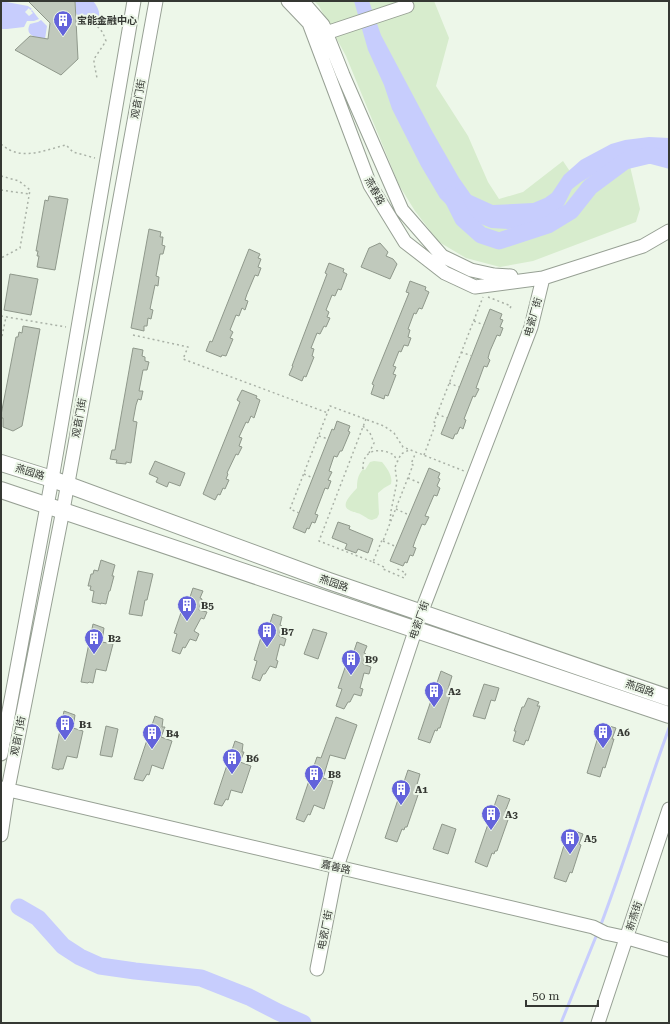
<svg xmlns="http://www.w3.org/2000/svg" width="670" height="1024" font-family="'Roboto Serif','Noto Sans SC',serif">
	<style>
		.green { fill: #d7eccd }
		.water { fill: #c7cdfd }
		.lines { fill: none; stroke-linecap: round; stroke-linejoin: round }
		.stream { stroke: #c7cdfd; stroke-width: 3 }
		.river { stroke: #c7cdfd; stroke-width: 17 }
		.building { fill: #c0c9bc; stroke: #8f988b }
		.minor-casing { stroke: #97a094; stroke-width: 15 }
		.major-casing { stroke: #97a094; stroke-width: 18 }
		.path { stroke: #a9b1a6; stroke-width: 1.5; stroke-dasharray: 2 3; stroke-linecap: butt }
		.minor { stroke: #fff; stroke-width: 13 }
		.major { stroke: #fff; stroke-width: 16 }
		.labels { text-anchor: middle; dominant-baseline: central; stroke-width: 4; stroke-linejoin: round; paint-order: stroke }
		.poi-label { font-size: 10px; font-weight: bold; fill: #353833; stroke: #edf7e9; text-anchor: start }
		.street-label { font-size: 10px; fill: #353833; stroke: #edf7e9 }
	</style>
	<rect width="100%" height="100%" fill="#edf7e9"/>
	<path class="green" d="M 314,1 L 434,1 L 449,38 L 436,86 L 468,136 L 488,182 L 499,199 L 523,192 L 563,161 L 571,173 L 626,149 L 640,209 L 636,222 L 533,261 L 500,267 L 466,258 L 439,242 L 415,211 L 399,185 L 346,56 L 319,6 Z
		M 374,461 L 382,462 C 387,468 393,476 391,484 L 384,488 L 378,493 L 379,514 L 377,518 L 372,520 C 366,519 363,514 357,513 C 353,511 356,513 351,511 C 338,506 352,494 357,488 C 357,480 358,475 363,469 L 365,470 L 370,462 Z"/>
	<path class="water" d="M 1,1 L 28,6 L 32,9 L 30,10 L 29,8 L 25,12 L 29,16 L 33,13 L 31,11 L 32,10 L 39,19 L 34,21 L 27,21 L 24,27 L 7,29 L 1,29 Z
		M 75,1 L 93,1 C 99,8 102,16 96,24 C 90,21 85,21 80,24 L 80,19 L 76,13 Z
		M 354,1 L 369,1 L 381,35 L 432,131 L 459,178 L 471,195 L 493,205 L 533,203 L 545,198 L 552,193 L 564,175 L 581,160 L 611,144 L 625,140 L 649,137 L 669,138 L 669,160 L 644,155 L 630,156 L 618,160 L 581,182 L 572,189 L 564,205 L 556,214 L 543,222 L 508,229 L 491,228 L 456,214 L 440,198 L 421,166 L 392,109 L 384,85 L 368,50 Z
		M 41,20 L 47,26 L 45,39 C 36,37 24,36 30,24 L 38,22 Z"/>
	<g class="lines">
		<path class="stream" d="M 600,927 C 625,861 645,794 669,728
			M 561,1023 L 597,934"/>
		<path class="river" d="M 451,195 L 463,219 L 481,235 L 499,241 L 548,225 L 571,211 L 590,187 L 625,161 L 650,155 L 669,160
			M 19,907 L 38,918 L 63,946 L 80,957 L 100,966 L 135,971 L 201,978 L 249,997 L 278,1012 L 303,1023"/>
	</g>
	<path class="building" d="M 28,1 L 75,1 L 78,59 L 61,75 L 15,50 L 30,36 L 48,39 L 50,23 Z
		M 49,196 L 68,199 L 55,270 L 37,267 L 39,256 L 37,256 L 38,251 L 36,251 L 45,200 L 48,201 Z
		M 149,229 L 161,232 L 160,237 L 163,237 L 162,245 L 165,246 L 163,254 L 160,254 L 159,260 L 156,276 L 159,277 L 158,286 L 155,285 L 150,309 L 153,310 L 151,319 L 148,318 L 147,326 L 144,326 L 144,331 L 131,328 Z
		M 380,243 L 388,252 L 386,256 L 393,259 L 397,264 L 390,279 L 361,267 L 369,248 Z
		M 249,249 L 260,254 L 258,258 L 261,259 L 258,267 L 261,268 L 258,276 L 255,275 L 247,294 L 245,300 L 248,301 L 245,310 L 242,308 L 239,316 L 236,315 L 230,330 L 233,332 L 230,338 L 233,339 L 226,356 L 222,355 L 221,357 L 206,351 L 210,341 L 212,342 Z
		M 329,263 L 344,269 L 343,272 L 347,274 L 341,290 L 338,289 L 335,296 L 332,295 L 326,310 L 329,312 L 327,317 L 330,318 L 326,327 L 324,326 L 320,334 L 317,333 L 311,348 L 314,349 L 312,356 L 314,357 L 306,377 L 304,376 L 302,381 L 289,375 L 293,366 L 292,366 L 327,274 L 325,273 Z
		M 10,274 L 38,279 L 31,315 L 4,310 Z
		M 410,281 L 426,287 L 425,290 L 429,292 L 422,309 L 419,308 L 416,314 L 414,313 L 408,329 L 410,330 L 408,337 L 411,338 L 408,346 L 404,345 L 401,352 L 399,351 L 393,366 L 396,367 L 393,374 L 396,375 L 388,396 L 385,395 L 384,399 L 371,394 L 374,385 L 372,384 L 409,293 L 406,292 Z
		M 490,309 L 502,314 L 500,319 L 503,320 L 500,327 L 503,328 L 500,336 L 497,335 L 490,351 L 488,358 L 490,360 L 487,367 L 484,366 L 476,388 L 479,389 L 475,397 L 473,396 L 464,419 L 466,420 L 463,429 L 460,427 L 457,434 L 455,434 L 453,439 L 441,434 Z
		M 23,326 L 40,329 L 22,426 L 13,431 L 3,427 L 3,418 L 1,418 L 1,415 L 16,337 L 18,337 L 19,332 L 22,333 Z
		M 133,348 L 143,350 L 142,356 L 145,357 L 145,361 L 149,362 L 147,370 L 143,370 L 139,391 L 143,391 L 141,400 L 138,399 L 136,405 L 133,421 L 137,422 L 131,463 L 126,462 L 126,464 L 116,463 L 117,460 L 110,459 L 112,450 L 115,450 Z
		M 242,390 L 257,396 L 256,398 L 260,400 L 254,418 L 251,416 L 248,423 L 246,422 L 239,437 L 242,438 L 239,446 L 242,447 L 238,455 L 236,454 L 227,473 L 228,474 L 226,479 L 229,480 L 225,489 L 223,488 L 220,495 L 218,494 L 215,500 L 203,494 L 240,402 L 237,400 Z
		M 337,421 L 350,426 L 348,431 L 350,432 L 342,451 L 340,451 L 337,457 L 334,456 L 329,471 L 332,472 L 328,480 L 331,481 L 328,489 L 325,488 L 315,514 L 318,515 L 315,523 L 312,522 L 309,529 L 307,528 L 305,533 L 293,528 L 332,429 L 334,430 Z
		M 155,461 L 185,473 L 180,486 L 169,482 L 167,487 L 156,482 L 158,478 L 149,474 Z
		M 429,468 L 440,473 L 438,478 L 440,479 L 437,486 L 440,488 L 437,496 L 434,495 L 425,516 L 429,517 L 425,525 L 422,524 L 415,541 L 413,547 L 416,548 L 413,556 L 410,555 L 407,563 L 405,562 L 403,566 L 390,561 Z
		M 338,522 L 350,526 L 349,529 L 373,539 L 368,553 L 358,549 L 356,553 L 345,549 L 347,544 L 332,538 Z
		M 101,560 L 115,565 L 112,576 L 114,576 L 110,591 L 109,591 L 106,604 L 101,603 L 101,604 L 92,602 L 94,591 L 90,590 L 91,586 L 88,586 L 91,574 L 93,574 L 94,570 L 98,571 Z
		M 138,571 L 153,574 L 147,600 L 145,600 L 142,616 L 129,614 Z
		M 193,588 L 203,591 L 200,598 L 202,599 L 199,610 L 207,612 L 204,619 L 201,618 L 194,631 L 199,634 L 196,641 L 190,639 L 185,648 L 183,647 L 180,654 L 172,651 L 177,634 L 174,633 L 184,604 L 187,606 Z
		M 273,614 L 282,617 L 280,625 L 282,626 L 279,636 L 286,639 L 284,646 L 280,644 L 276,660 L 278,661 L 276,668 L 270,666 L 265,674 L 263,674 L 260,681 L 252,678 L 257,661 L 254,660 L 263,631 L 267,632 Z
		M 93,624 L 104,628 L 102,642 L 113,644 L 106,671 L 96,669 L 93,683 L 89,682 L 88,683 L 81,682 Z
		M 313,629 L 327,633 L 318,659 L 304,654 Z
		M 357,642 L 367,646 L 364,653 L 366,654 L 363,664 L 371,667 L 369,674 L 364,673 L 360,688 L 363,689 L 361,696 L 354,694 L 350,702 L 348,702 L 344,709 L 336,706 L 342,689 L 338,688 L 348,659 L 351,660 Z
		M 441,671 L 452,676 L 448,689 L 451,690 L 450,693 L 451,693 L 440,728 L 438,728 L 437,731 L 435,730 L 430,743 L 418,739 Z
		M 484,684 L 499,688 L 495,701 L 491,700 L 485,719 L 473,716 Z
		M 528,698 L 539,702 L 537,706 L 540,706 L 528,741 L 526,740 L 524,745 L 513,741 L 516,731 L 514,731 L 522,707 L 524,707 Z
		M 64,711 L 75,715 L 73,728 L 83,731 L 77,758 L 67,756 L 63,769 L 59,769 L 59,770 L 52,768 Z
		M 155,716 L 163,719 L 162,727 L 165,727 L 161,737 L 172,741 L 163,769 L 152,765 L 149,775 L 147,774 L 143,781 L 134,779 Z
		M 336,717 L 357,725 L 345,759 L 330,755 L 323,778 L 333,781 L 324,809 L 314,805 L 310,815 L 308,814 L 304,822 L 296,819 L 317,757 L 321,758 Z
		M 602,724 L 616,728 L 612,739 L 614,739 L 605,768 L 603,767 L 600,777 L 587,773 Z
		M 106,726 L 118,729 L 112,757 L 100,755 Z
		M 235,741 L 243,744 L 242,752 L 244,752 L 240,762 L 251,766 L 242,793 L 231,790 L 228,800 L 226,799 L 222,806 L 214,804 Z
		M 408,770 L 420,774 L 416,788 L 418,789 L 417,791 L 419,792 L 407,827 L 405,827 L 404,830 L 402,829 L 397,842 L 385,838 Z
		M 498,795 L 510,799 L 505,812 L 508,813 L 507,816 L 509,817 L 497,851 L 495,851 L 494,854 L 492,853 L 487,867 L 475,862 Z
		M 442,824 L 456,829 L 448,854 L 433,849 Z
		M 569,829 L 583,834 L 579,844 L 581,845 L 572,873 L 570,872 L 566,882 L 554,878 Z"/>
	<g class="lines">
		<g class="minor-casing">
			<path id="minor" d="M 288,1 L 309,23 L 370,185 L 405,242 L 445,273 L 475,287 L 543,278 L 643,246 L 669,231
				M 302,1 L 323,25 L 343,75 L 402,210 L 442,256 L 471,270 L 494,275 L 511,276
				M 326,33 L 407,6
				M 1,754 L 52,479 L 134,1
				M 1,788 L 593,927 L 605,933 L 628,938 L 669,950
				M 1,835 L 8,789 L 63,510 L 156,1
				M 317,969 L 337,867 L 421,613 L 531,327 L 543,278
				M 598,1023 L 669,809"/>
		</g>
		<g class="major-casing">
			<path id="major" d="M 1,463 L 52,479 L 329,581 L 669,698
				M 1,490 L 669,715"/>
		</g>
		<path class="path" d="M 83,25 C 97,22 102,29 106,41 L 94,59 L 94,63 L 97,78
			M 1,144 C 21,162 44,150 66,145 L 73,152 L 95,158
			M 1,176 L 19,181 L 30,190 L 20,248 L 1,258
			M 1,190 L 29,194
			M 488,297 L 511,306 L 509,311
			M 1,316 L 66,327
			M 474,321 L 484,325
			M 133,335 L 188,347 L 183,359 L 328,413
			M 1,341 L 6,317
			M 461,352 L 472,356
			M 449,383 L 459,387
			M 437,414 L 447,418
			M 366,419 L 319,541 L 373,562 L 382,540 L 383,541 L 413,465 L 411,464 L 416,452
			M 363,426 L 370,433 L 374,443 L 369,453
			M 319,436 L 328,439
			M 424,455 L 436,423 L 434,422 L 483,297
			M 363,469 C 362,449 380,447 394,455 L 397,461
			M 304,474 L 313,478
			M 408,478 L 422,484
			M 396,509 L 409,515
			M 299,513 L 290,509 L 330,406 L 384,426 L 394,433 L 403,447 L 464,471
			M 390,521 L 391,511 L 397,482 L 395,467 L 401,454 L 409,450
			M 383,541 L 397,547
			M 373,562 L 384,567 L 383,569 L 404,578 L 406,573 L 395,568"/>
		<use href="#minor" class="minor"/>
		<use href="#major" class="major"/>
	</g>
	<defs>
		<g id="building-pin" transform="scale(1)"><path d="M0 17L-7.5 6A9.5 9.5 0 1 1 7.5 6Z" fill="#6363db" stroke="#edf7e9"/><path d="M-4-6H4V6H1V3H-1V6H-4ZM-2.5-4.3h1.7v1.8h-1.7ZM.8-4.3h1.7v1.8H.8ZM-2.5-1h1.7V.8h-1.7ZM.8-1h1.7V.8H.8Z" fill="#fff"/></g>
	</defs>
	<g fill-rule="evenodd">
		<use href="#building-pin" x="63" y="20"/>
		<use href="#building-pin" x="187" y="605"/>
		<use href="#building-pin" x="267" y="631"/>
		<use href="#building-pin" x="94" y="638"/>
		<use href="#building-pin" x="351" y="659"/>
		<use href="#building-pin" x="434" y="691"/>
		<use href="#building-pin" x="65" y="724"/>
		<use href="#building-pin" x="603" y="732"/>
		<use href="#building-pin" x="152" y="733"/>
		<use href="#building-pin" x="232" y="758"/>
		<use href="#building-pin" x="314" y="774"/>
		<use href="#building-pin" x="401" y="789"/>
		<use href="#building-pin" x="491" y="814"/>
		<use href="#building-pin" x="570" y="838"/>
	</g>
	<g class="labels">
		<g class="poi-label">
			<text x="77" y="20">宝能金融中心</text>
			<text x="201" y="605">B5</text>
			<text x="281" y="631">B7</text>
			<text x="108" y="638">B2</text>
			<text x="365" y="659">B9</text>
			<text x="448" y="691">A2</text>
			<text x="79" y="724">B1</text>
			<text x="617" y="732">A6</text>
			<text x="166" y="733">B4</text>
			<text x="246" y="758">B6</text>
			<text x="328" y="774">B8</text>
			<text x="415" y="789">A1</text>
			<text x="505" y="814">A3</text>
			<text x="584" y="838">A5</text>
		</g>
		<g class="street-label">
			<text transform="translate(138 99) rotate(-80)">观音门街</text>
			<text transform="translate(375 191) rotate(62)">燕春路</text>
			<text transform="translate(533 317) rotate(-74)">电瓷厂街</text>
			<text transform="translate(79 418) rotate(-80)">观音门街</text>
			<text transform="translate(30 472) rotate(18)">燕园路</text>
			<text transform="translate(334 583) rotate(19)">燕园路</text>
			<text transform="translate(419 620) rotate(-71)">电瓷厂街</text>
			<text transform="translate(640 688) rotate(19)">燕园路</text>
			<text transform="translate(18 736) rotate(-79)">观音门街</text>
			<text transform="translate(336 867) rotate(13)">嘉善路</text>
			<text transform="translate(634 916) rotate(-72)">新燕街</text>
			<text transform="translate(325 930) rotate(-79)">电瓷厂街</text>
		</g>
	</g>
	<rect width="670" height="1024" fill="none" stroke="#353833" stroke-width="4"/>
	<path d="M526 1000v6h72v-6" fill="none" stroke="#353833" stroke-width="2"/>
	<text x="532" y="1000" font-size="12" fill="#353833" stroke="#edf7e9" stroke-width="3" paint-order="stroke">50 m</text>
</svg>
